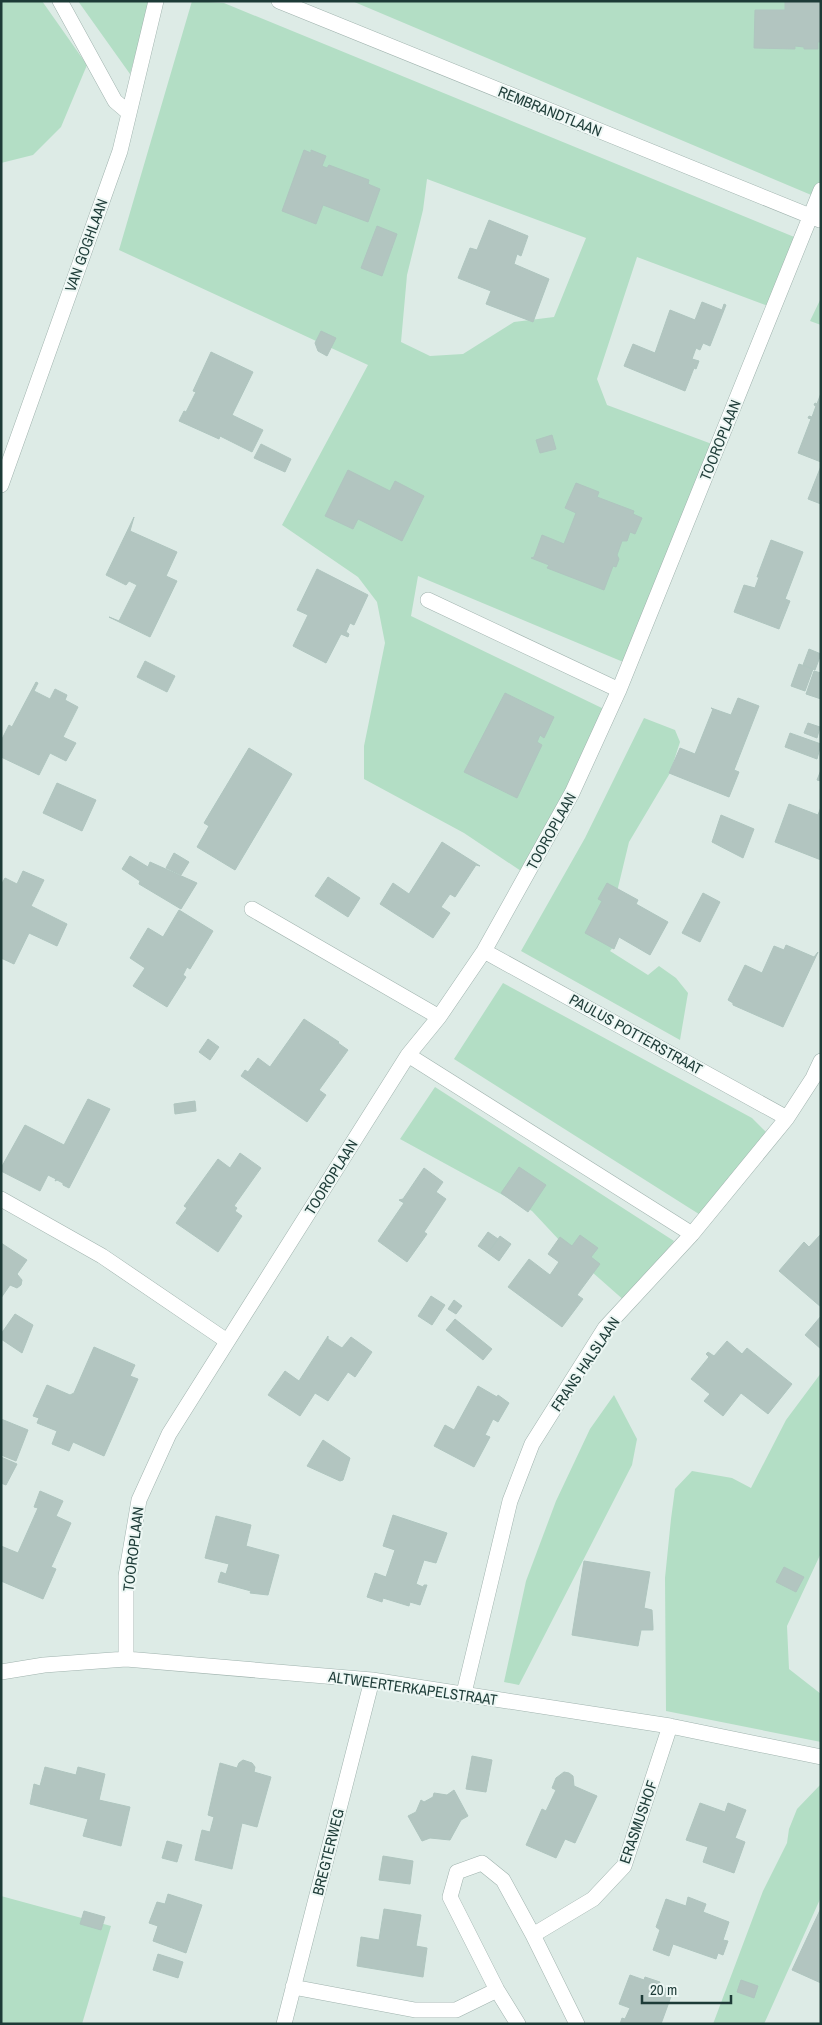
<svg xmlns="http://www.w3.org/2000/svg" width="822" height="2025" font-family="'Archivo Narrow',sans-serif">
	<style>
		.green { fill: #b3dec5; fill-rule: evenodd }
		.building { fill: #b2c5c0; stroke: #afc5bf }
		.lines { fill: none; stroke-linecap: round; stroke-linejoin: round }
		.street-casing { stroke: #a0b3ae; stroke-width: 16 }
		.street { stroke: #fff; stroke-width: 15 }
		.labels { text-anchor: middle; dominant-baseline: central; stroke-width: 4; stroke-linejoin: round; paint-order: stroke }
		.street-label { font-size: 15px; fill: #1d3b37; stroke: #edf7f4 }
	</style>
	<rect width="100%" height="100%" fill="#ddebe6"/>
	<path class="green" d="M 1,1 L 42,1 L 87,65 L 61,127 L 33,155 L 1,163 Z
		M 78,1 L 150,1 L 130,74 Z
		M 192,1 L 224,3 L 804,241 L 776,309 L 637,257 L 597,379 L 607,405 L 720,447 L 628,664 L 418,576 L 411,616 L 606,710 L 524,873 L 464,833 L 364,779 L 364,746 L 385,643 L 377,602 L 358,577 L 282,525 L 368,365 L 119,250 ZM 427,179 L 586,238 L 554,317 L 514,322 L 463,354 L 430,356 L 401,342 L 407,275 L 423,210 Z
		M 352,1 L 821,1 L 821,182 L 816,197 Z
		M 821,298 L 821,325 L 810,321 Z
		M 644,718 L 675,730 L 680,742 L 670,773 L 629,842 L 609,925 L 617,943 L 610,951 L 648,975 L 659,966 L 676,978 L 688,993 L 680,1040 L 521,951 L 585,838 Z
		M 503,983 L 752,1118 L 766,1132 L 702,1216 L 454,1059 Z
		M 435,1087 L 674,1241 L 626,1302 L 575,1257 L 532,1211 L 400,1139 Z
		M 821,1373 L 821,1553 L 787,1626 L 789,1669 L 821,1694 L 821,1742 L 666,1711 L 665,1578 L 671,1519 L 675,1489 L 692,1471 L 732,1478 L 751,1488 L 786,1420 Z
		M 614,1395 L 637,1439 L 632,1465 L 519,1685 L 504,1682 L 526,1581 L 556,1501 L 590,1429 Z
		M 821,1784 L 821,1897 L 764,2024 L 713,2024 L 763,1891 L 787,1843 L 789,1829 L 797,1809 Z
		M 1,1896 L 111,1926 L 82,2024 L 1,2024 Z"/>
	<path class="building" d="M 785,1 L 821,1 L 821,42 L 818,42 L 818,49 L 804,49 L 804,47 L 795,46 L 795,49 L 754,48 L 755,10 L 785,10 Z
		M 304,150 L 311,153 L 311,150 L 326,156 L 322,166 L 327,168 L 329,165 L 369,180 L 368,184 L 380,189 L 368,222 L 323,205 L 316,224 L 282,211 Z
		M 489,220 L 528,236 L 521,256 L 517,254 L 514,264 L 549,279 L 533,322 L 486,304 L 491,291 L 458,278 L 470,248 L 477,250 Z
		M 377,226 L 397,234 L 382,276 L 361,268 Z
		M 702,302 L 722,310 L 724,304 L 726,305 L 710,346 L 703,343 L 700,350 L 696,348 L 692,359 L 699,361 L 696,369 L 694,368 L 685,391 L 624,366 L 633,344 L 655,353 L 670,310 L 695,320 Z
		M 321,331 L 336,338 L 327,356 L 318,351 L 315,343 Z
		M 211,352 L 253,372 L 232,415 L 263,430 L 252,452 L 220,436 L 219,439 L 179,421 L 184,411 L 186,412 L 196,392 L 193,391 Z
		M 821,393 L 821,462 L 798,453 L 811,419 L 808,418 L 809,416 L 812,417 L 816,406 L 814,405 L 815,403 L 817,404 Z
		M 552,435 L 556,449 L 540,453 L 536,440 Z
		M 261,444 L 291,459 L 285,472 L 254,458 Z
		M 821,466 L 821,504 L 808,499 Z
		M 348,470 L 390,491 L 395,481 L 424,496 L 402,541 L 358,519 L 353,529 L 325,516 Z
		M 576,483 L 599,492 L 597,497 L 634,511 L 633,514 L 642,518 L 635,534 L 630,532 L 627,541 L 622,541 L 617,555 L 619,559 L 616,567 L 613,566 L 604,590 L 547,568 L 549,565 L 531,558 L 534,557 L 542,535 L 564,544 L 576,513 L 565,508 Z
		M 134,517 L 130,531 L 177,552 L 166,576 L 177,581 L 150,637 L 109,617 L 119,621 L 137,585 L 129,581 L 126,585 L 106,575 Z
		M 771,540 L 803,552 L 785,599 L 790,601 L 779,629 L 734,612 L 744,585 L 755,588 L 759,577 L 757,577 Z
		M 317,569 L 368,595 L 354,625 L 350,623 L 346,632 L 349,634 L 348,637 L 341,634 L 326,663 L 293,646 L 308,615 L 297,610 Z
		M 809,649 L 821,654 L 815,670 L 803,665 Z
		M 145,661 L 175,676 L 167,692 L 137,677 Z
		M 799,664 L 813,669 L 805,691 L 791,686 Z
		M 814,671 L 821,673 L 821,699 L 806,694 Z
		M 36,682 L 38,683 L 34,691 L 50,699 L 55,689 L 67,695 L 65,700 L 78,707 L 63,737 L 76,743 L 66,761 L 50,753 L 39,775 L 1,757 L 1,741 L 9,725 L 12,727 Z
		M 505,693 L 554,717 L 544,738 L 540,735 L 537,742 L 542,745 L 517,798 L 464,772 Z
		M 738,698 L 759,706 L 734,770 L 739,772 L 729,797 L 669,773 L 680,748 L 695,754 L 713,709 L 711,708 L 731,715 Z
		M 808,723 L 820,727 L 817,738 L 804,733 Z
		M 790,733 L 821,744 L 817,759 L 785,747 Z
		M 249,748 L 292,774 L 235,870 L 197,847 L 209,826 L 204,823 Z
		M 821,770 L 821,781 L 817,780 Z
		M 57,783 L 96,800 L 82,831 L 43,813 Z
		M 789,804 L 818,815 L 821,807 L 821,860 L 775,842 Z
		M 721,815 L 754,829 L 743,858 L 712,842 Z
		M 442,842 L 480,866 L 476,865 L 455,897 L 450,894 L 441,907 L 450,913 L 433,938 L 380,904 L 393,883 L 409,894 Z
		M 174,853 L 189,862 L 181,875 L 166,868 Z
		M 130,856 L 148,867 L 150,862 L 197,883 L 181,909 L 139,884 L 140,881 L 122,869 Z
		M 23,871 L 44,880 L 31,906 L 67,924 L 57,946 L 29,933 L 14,964 L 1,958 L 1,885 L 5,878 L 17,884 Z
		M 328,877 L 360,898 L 348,917 L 315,896 Z
		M 607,883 L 638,900 L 636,904 L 668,922 L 650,955 L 619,937 L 614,949 L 585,933 L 602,901 L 598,899 Z
		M 703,893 L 720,902 L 700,942 L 682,933 Z
		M 179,910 L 213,931 L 190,969 L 187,967 L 183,975 L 186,977 L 167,1007 L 133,986 L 145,968 L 130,958 L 148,928 L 163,937 Z
		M 786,945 L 814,957 L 818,952 L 783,1027 L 733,1005 L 733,1003 L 728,1000 L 745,965 L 762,973 L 774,946 L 784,950 Z
		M 304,1019 L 339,1042 L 338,1043 L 348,1050 L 319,1090 L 326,1095 L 307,1122 L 241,1076 L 245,1070 L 248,1072 L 258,1058 L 270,1067 Z
		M 208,1039 L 219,1047 L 210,1060 L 199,1052 Z
		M 88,1099 L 110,1109 L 69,1188 L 63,1185 L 63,1183 L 57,1180 L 55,1181 L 56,1179 L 48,1175 L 40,1191 L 1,1171 L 1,1168 L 25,1125 L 64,1145 Z
		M 195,1101 L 196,1111 L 175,1114 L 174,1104 Z
		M 240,1153 L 261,1168 L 234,1206 L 237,1208 L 235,1211 L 242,1216 L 218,1252 L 176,1223 L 187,1208 L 184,1206 L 218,1159 L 230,1168 Z
		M 519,1167 L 546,1185 L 528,1212 L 501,1193 Z
		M 424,1168 L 443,1182 L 436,1192 L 446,1199 L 424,1232 L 427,1234 L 407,1262 L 378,1241 L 404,1203 L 399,1200 L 403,1199 Z
		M 488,1232 L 498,1239 L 488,1253 L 478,1246 Z
		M 821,1234 L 821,1307 L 779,1271 L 804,1242 L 809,1247 Z
		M 580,1235 L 598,1248 L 591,1257 L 600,1264 L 577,1295 L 583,1299 L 562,1327 L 508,1287 L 529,1259 L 550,1275 L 559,1262 L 548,1254 L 560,1237 L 572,1246 Z
		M 500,1236 L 511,1244 L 499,1261 L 488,1253 Z
		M 1,1243 L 27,1260 L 17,1274 L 22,1280 L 21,1285 L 17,1288 L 10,1285 L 1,1298 Z
		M 431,1296 L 445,1305 L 432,1325 L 418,1316 Z
		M 454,1300 L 462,1306 L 456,1314 L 448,1309 Z
		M 15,1314 L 33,1325 L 22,1353 L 1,1339 L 1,1334 Z
		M 821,1316 L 821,1349 L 805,1335 Z
		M 455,1319 L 492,1349 L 483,1360 L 446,1330 Z
		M 328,1336 L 328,1339 L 342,1348 L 351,1337 L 372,1352 L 355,1377 L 348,1372 L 328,1401 L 315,1393 L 300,1416 L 268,1395 L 285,1371 L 299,1381 Z
		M 727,1341 L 742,1354 L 747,1348 L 792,1384 L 768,1414 L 741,1393 L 723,1416 L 704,1401 L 710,1394 L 691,1379 L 709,1357 L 706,1354 L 708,1352 L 714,1356 Z
		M 94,1347 L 135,1365 L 130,1376 L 138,1379 L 104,1456 L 73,1442 L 69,1451 L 52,1444 L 57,1431 L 37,1423 L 39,1418 L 33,1416 L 47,1385 L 70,1395 L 74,1393 Z
		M 478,1386 L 497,1397 L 498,1395 L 509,1403 L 498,1422 L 493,1419 L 485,1435 L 490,1437 L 474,1467 L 434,1446 L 445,1425 L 454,1430 Z
		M 1,1419 L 28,1430 L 16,1461 L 1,1455 Z
		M 323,1440 L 350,1458 L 343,1480 L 340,1481 L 307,1466 Z
		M 1,1457 L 17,1464 L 6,1485 L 1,1483 Z
		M 40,1491 L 63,1501 L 56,1516 L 71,1523 L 53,1563 L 51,1567 L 56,1569 L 43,1599 L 1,1581 L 1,1546 L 18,1553 L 38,1508 L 34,1507 Z
		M 393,1515 L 447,1533 L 436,1563 L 424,1560 L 416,1584 L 423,1587 L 424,1585 L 427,1585 L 420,1605 L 410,1602 L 409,1606 L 383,1598 L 382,1602 L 367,1597 L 375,1573 L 386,1577 L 395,1550 L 383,1546 Z
		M 216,1516 L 251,1525 L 246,1546 L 279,1555 L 268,1595 L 250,1593 L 251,1591 L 218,1582 L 221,1572 L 226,1574 L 229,1564 L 205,1558 Z
		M 584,1561 L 650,1572 L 644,1608 L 652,1610 L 653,1627 L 653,1630 L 641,1630 L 638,1646 L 572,1635 Z
		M 784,1567 L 804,1577 L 796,1592 L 776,1582 Z
		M 472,1756 L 492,1760 L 486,1792 L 466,1789 Z
		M 243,1760 L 252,1763 L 255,1767 L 254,1772 L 271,1777 L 257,1827 L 242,1823 L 232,1869 L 195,1860 L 202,1830 L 210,1832 L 214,1817 L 208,1815 L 220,1763 L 237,1768 L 239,1763 Z
		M 45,1767 L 76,1775 L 78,1767 L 105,1774 L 99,1800 L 130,1807 L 121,1846 L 83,1836 L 88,1819 L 30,1804 L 34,1784 L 40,1786 Z
		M 564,1772 L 569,1773 L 573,1776 L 574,1786 L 597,1796 L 575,1843 L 565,1839 L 556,1858 L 526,1845 L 542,1809 L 546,1811 L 556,1790 L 552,1788 L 556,1778 Z
		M 454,1790 L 468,1816 L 461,1820 L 450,1840 L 430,1838 L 422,1841 L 408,1816 L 416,1812 L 421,1800 L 424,1802 L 433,1797 L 434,1793 L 447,1795 Z
		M 700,1803 L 725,1812 L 728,1803 L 746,1810 L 735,1838 L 745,1842 L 734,1873 L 703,1862 L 708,1847 L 686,1840 Z
		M 167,1841 L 182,1845 L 177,1862 L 162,1858 Z
		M 383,1856 L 413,1861 L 410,1884 L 379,1880 Z
		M 168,1894 L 202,1905 L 186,1953 L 153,1941 L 158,1926 L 149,1923 L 157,1902 L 165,1904 Z
		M 688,1897 L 706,1904 L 703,1912 L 729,1922 L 723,1940 L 728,1941 L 723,1955 L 718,1953 L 716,1959 L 673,1944 L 669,1956 L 653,1950 L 660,1930 L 656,1927 L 666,1899 L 686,1906 Z
		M 821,1908 L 821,1983 L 792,1970 Z
		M 384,1909 L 421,1915 L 416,1946 L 427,1948 L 423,1977 L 357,1966 L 361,1937 L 379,1940 Z
		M 84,1911 L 105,1917 L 101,1930 L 80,1924 Z
		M 158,1954 L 183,1962 L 178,1978 L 153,1970 Z
		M 630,1975 L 644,1980 L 645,1977 L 660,1982 L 659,1986 L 673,1991 L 661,2024 L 620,2024 L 622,2018 L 625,2019 L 630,2008 L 619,2004 Z
		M 741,1980 L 758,1986 L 754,1998 L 737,1992 Z"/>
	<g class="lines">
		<g class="street-casing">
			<path id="street" d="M 60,1 L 115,101 L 129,113
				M 279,1 L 820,220
				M 1,485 L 120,151 L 156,1
				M 428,600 L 619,690
				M 252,909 L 439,1017
				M 484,951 L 787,1118
				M 408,1055 L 692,1234
				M 1,1199 L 102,1256 L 227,1341
				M 126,1659 L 126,1576 L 139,1500 L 169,1434 L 408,1055 L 439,1017 L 484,951 L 572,793 L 619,690 L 821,190
				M 1,1672 L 44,1665 L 126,1659 L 372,1680 L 670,1726 L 821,1757
				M 464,1693 L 510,1501 L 532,1444 L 605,1328 L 692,1234 L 787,1118 L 813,1078 L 821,1061
				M 533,1935 L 593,1899 L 624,1866 L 670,1726
				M 293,1987 L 415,2010 L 456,2010 L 497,1990
				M 284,2024 L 372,1680
				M 518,2024 L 497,1990 L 450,1897 L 457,1872 L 482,1863 L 503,1880 L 533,1935 L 577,2024"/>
		</g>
		<use href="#street" class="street"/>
	</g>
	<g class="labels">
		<g class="street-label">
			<text transform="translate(550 111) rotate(22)">REMBRANDTLAAN</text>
			<text transform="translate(86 245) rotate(-70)">VAN GOGHLAAN</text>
			<text transform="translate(720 440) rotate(-68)">TOOROPLAAN</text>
			<text transform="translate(551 831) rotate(-61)">TOOROPLAAN</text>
			<text transform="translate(636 1034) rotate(29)">PAULUS POTTERSTRAAT</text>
			<text transform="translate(331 1177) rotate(-58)">TOOROPLAAN</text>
			<text transform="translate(585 1364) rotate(-56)">FRANS HALSLAAN</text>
			<text transform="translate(133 1549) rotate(-83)">TOOROPLAAN</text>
			<text transform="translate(413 1688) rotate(8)">ALTWEERTERKAPELSTRAAT</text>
			<text transform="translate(638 1822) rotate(-71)">ERASMUSHOF</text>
			<text transform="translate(328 1852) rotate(-76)">BREGTERWEG</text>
		</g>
	</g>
	<rect width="822" height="2025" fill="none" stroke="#1d3b37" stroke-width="5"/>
	<path d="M642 1995v8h89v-8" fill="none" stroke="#1d3b37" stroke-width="2.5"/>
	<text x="650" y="1995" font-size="15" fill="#1d3b37" stroke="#edf7f4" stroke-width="4" paint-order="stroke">20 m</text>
</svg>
